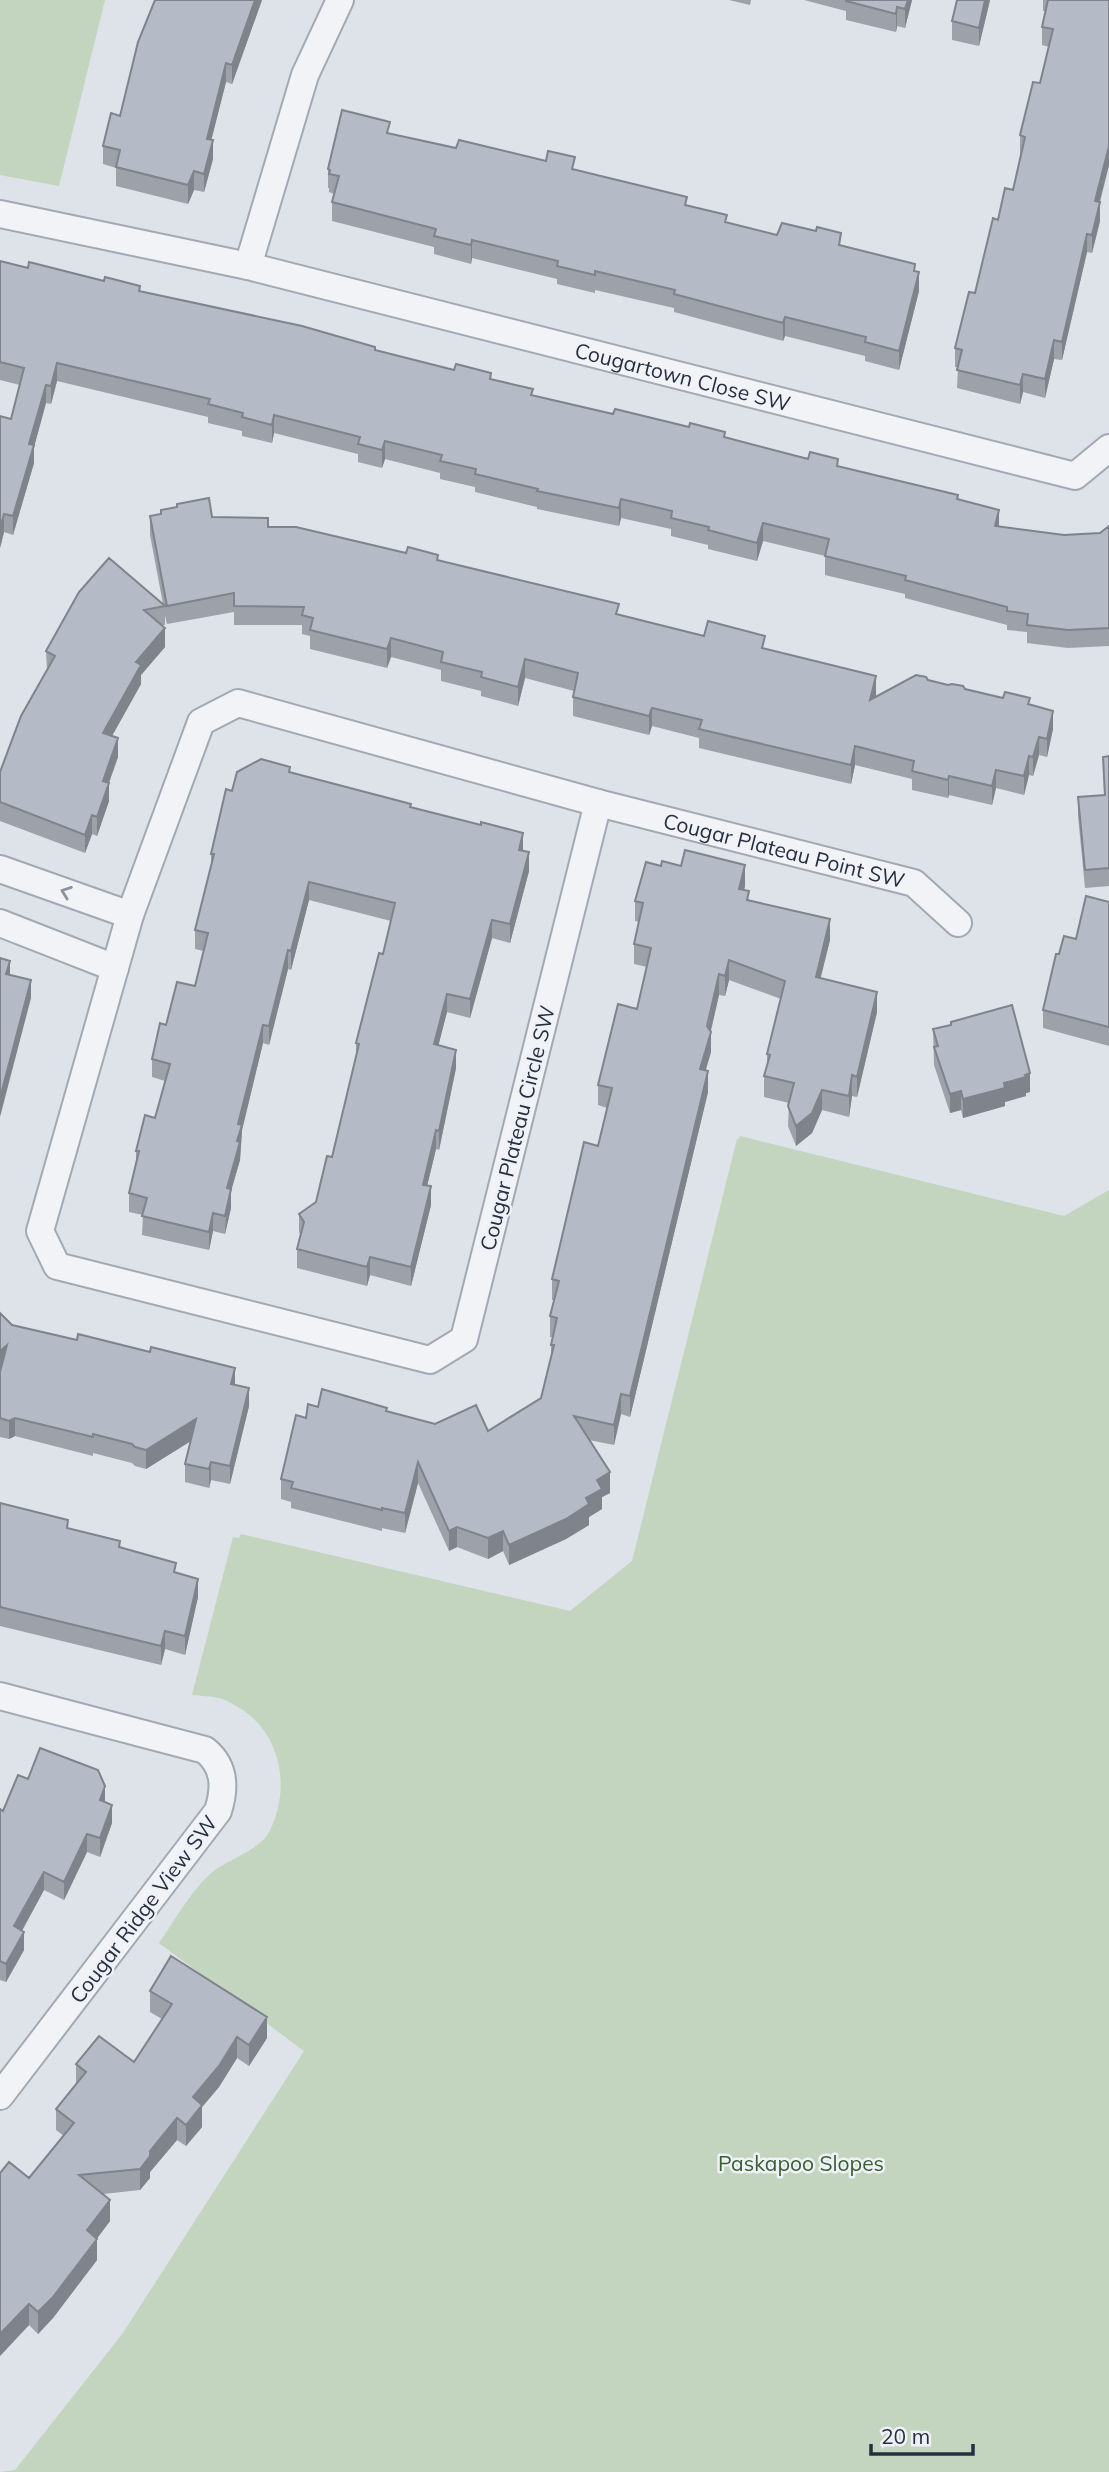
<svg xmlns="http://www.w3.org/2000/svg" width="1109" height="2472" font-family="Mulish,sans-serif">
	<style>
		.green { fill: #c3d4bf }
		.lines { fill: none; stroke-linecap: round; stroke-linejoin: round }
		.street-casing { stroke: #a3a9b3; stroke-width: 30 }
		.street { stroke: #f1f3f7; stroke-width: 26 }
		.wall { fill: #9ca1aa }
		.shaded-wall { fill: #7f838b }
		.building { fill: #b5bbc6; stroke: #7f838b; stroke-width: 2 }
		.oneway { stroke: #8c919c }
		.labels { text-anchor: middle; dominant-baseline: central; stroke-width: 5; stroke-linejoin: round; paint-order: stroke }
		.street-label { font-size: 21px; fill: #262f41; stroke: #eef1f6 }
		.park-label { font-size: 21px; fill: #395e32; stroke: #eef1f6 }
	</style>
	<rect width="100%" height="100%" fill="#dee2e9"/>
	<path class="green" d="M 0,0 L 105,0 L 59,186 L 0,175 Z
		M 740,1136 L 1064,1216 L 1109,1190 L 1109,2472 L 0,2472 L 15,2470 L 123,2333 L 304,2051 L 159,1943 C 176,1919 192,1888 215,1870 C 229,1860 259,1849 268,1834 C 292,1791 282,1732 238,1707 C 232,1704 225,1699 219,1698 C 210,1696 201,1696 192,1695 L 233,1537 L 239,1538 L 241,1534 L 570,1611 L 632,1561 L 737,1139 L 739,1139 Z"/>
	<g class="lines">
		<g class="street-casing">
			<g id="street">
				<path id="s1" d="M 0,214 L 248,266 L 1075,476 L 1109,448"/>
				<path d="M 248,266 L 305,75 L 340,0"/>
				<path d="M 238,703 L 598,803 L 464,1339 L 430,1360 L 57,1266 L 40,1231 L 130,915 L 201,722 Z"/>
				<path id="s2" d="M 598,803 L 914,883 L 958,923"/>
				<path d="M 0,869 L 130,915"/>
				<path d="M 0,923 L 115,968"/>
				<path d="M 0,1696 L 205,1750 C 226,1767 225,1789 218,1811 L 0,2096"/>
			</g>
		</g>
		<use href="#street" class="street"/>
	</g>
	<path class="wall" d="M 155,0 L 262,0 L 232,84 L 226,82 L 211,140 L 213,159 L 204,192 L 194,190 L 188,204 L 116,186 L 116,168 L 103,164 L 103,146 L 120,116 Z
		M 729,0 L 751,0 L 750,5 Z
		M 804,0 L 912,0 L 905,28 L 897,26 L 896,32 L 846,20 L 846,11 Z
		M 990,0 L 979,46 L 952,40 L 952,21 Z
		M 1043,0 L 1109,0 L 1109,165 L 1100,202 L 1100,221 L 1092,253 L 1087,252 L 1062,360 L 1054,359 L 1045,398 L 1023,392 L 1020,404 L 957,388 L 958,367 L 955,367 L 955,348 L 975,293 L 998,220 L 1013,190 L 1021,154 L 1020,154 L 1020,135 L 1040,83 L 1049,47 L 1042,45 L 1042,27 L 1045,11 L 1043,11 Z
		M 390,134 L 456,148 L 575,170 L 687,205 L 727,222 L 777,235 L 841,246 L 915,271 L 919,291 L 899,370 L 865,361 L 865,356 L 785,336 L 783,341 L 674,312 L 674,308 L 595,290 L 595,293 L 557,284 L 557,279 L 472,258 L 471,264 L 434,254 L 434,247 L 332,221 L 332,202 L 334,194 L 329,192 L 329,188 L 328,188 L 328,169 Z
		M 0,261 L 28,268 L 140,291 L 491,379 L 533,395 L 613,414 L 725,437 L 838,466 L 958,499 L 999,526 L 1064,535 L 1100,533 L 1109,526 L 1109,646 L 1068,648 L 1027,643 L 1027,632 L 1007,630 L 1007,625 L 905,598 L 905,594 L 825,575 L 825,556 L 763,541 L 757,561 L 708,549 L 708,545 L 671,536 L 671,529 L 621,518 L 619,526 L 537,509 L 537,507 L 475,492 L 475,487 L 440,479 L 440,473 L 385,459 L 382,468 L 358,462 L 358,454 L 274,433 L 272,443 L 242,436 L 242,431 L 208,423 L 208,417 L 57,381 L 51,404 L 46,403 L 34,447 L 34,463 L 13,535 L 4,532 L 0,548 L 11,419 L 20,385 L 0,380 Z
		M 161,510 L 212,517 L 438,560 L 619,614 L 704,636 L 765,649 L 876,695 L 876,697 L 928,680 L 1030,704 L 1053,729 L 1047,757 L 1039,755 L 1033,776 L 1029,775 L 1024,795 L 996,788 L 992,805 L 949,795 L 948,798 L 912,790 L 912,779 L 855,765 L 851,784 L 699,748 L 699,738 L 652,726 L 649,735 L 573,716 L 573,697 L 574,691 L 525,678 L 518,706 L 481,696 L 481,691 L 441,681 L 441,670 L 391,657 L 387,668 L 310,649 L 310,636 L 302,634 L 302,625 L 234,625 L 234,612 L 167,624 L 165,615 L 165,625 L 162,625 L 165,647 L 141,675 L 141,684 L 112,736 L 118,757 L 109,783 L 109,801 L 97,836 L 92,834 L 85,853 L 0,821 L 0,772 L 47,670 L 46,651 L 79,592 L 163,604 L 150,535 L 150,516 L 161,514 Z
		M 1109,756 L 1109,886 L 1085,888 L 1078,816 L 1078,797 L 1104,795 L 1103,757 Z
		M 290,772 L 411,807 L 523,851 L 529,871 L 510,943 L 492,938 L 470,1018 L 447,1012 L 438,1045 L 456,1068 L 439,1150 L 436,1149 L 427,1186 L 431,1205 L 411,1286 L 370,1275 L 367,1286 L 297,1268 L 297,1249 L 300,1234 L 299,1232 L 299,1214 L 316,1202 L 332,1157 L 356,1058 L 356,1043 L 383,954 L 391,921 L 309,900 L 291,970 L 288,969 L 269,1045 L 263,1043 L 242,1130 L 240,1160 L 231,1191 L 231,1208 L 225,1234 L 213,1231 L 209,1250 L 142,1235 L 143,1215 L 129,1212 L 129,1193 L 136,1164 L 136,1151 L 155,1118 L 165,1081 L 152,1077 L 152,1059 L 166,1025 L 195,986 L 204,951 L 195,949 L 195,930 L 211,867 L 211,854 L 232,791 Z
		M 745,886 L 744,890 L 749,900 L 830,940 L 820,978 L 877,1012 L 857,1097 L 852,1096 L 849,1117 L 822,1110 L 812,1133 L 796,1146 L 788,1126 L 789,1103 L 764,1097 L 764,1076 L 767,1066 L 767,1054 L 781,999 L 729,980 L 725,996 L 719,995 L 711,1031 L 711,1052 L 705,1071 L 708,1092 L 630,1417 L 621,1414 L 614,1445 L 589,1440 L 610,1493 L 602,1497 L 602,1509 L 589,1517 L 589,1525 L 566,1539 L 509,1565 L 503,1551 L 488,1559 L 457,1547 L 449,1551 L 418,1483 L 405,1533 L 382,1528 L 382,1531 L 291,1508 L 291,1502 L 281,1499 L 281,1479 L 306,1418 L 318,1407 L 387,1411 L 435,1424 L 488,1431 L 541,1398 L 551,1359 L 551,1345 L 552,1337 L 550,1337 L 550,1316 L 554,1300 L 552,1300 L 552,1279 L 598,1146 L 607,1108 L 598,1105 L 598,1085 L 637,1009 L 647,967 L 634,964 L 634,944 L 639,922 L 635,921 L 635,901 Z
		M 1109,902 L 1109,1046 L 1043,1028 L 1043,1010 L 1059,954 L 1076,939 Z
		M 933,1029 L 1030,1092 L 1026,1093 L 1026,1096 L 1005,1102 L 1005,1106 L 963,1118 L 961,1110 L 950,1113 L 934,1065 Z
		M 0,1313 L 12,1325 L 235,1385 L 249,1406 L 230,1484 L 211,1480 L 209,1488 L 185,1482 L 185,1464 L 190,1441 L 146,1469 L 135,1466 L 132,1463 L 93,1453 L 93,1456 L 15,1436 L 9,1439 L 0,1437 Z
		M 0,1503 L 120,1548 L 176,1573 L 198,1597 L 185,1655 L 165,1649 L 161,1665 L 0,1626 Z
		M 28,1779 L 105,1802 L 112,1823 L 100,1857 L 87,1852 L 64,1900 L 44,1890 L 22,1931 L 24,1950 L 6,1982 L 0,1980 L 0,1809 L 3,1811 Z
		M 150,1991 L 267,2038 L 249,2066 L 237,2058 L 219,2087 L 202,2107 L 202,2127 L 186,2146 L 177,2140 L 150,2172 L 150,2178 L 140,2190 L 103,2194 L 110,2221 L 97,2238 L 97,2260 L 53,2318 L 38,2334 L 29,2325 L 0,2356 L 29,2178 L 64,2136 L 56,2130 L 56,2109 L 76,2085 L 76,2064 L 134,2062 L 162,2019 L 150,2012 Z"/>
	<path class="shaded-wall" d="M 255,0 L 262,0 L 232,84 L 232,65 Z
		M 908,0 L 912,0 L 905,28 L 905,9 Z
		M 985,0 L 990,0 L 979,46 L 979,28 Z
		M 897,7 L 897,26 L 896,32 L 896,14 Z
		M 226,63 L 226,82 L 207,157 L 207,139 Z
		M 213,140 L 213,159 L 204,192 L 204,174 Z
		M 1109,146 L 1109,165 L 1095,219 L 1095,201 Z
		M 194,171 L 194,190 L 188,204 L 188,185 Z
		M 1100,202 L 1100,221 L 1092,253 L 1092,235 Z
		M 1087,234 L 1087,252 L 1062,360 L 1062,342 Z
		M 472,240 L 472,258 L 471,264 L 471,245 Z
		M 919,272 L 919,291 L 899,370 L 899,351 Z
		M 785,317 L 785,336 L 783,341 L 783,323 Z
		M 1054,340 L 1054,359 L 1045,398 L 1045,379 Z
		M 57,363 L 57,381 L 51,404 L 51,386 Z
		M 1023,374 L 1023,392 L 1020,404 L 1020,385 Z
		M 46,385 L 46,403 L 34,447 L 34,463 L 13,535 L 13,516 L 29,444 Z
		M 274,415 L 274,433 L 272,443 L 272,425 Z
		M 385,441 L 385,459 L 382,468 L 382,450 Z
		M 621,499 L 621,518 L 619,526 L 619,508 Z
		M 999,510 L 999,528 L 995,526 Z
		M 4,514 L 4,532 L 0,548 L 0,529 Z
		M 763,523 L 763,541 L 757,561 L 757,543 Z
		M 165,628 L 165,647 L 141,675 L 141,684 L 103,752 L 103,733 L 136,662 Z
		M 391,638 L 391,657 L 387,668 L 387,649 Z
		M 525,659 L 525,678 L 518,706 L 518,687 Z
		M 876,676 L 876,695 L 870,719 L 870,700 Z
		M 652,708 L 652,726 L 649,735 L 649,716 Z
		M 1053,711 L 1053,729 L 1047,757 L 1047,739 Z
		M 1039,737 L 1039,755 L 1033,776 L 1033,757 Z
		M 118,738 L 118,757 L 103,799 L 103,781 Z
		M 855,746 L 855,765 L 851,784 L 851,765 Z
		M 1029,756 L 1029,775 L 1024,795 L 1024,776 Z
		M 996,770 L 996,788 L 992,805 L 992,786 Z
		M 949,776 L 949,795 L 948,798 L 948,780 Z
		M 109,783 L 109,801 L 97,836 L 97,817 Z
		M 92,815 L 92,834 L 85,853 L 85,835 Z
		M 523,833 L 523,851 L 519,850 Z
		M 529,852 L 529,871 L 510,943 L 510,924 Z
		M 745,865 L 745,886 L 739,909 L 739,889 Z
		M 309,882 L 309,900 L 291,970 L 291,951 Z
		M 830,919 L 830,940 L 816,997 L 816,977 Z
		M 492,920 L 492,938 L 470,1018 L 470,999 Z
		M 288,950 L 288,969 L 269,1045 L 269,1026 Z
		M 729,960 L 729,980 L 725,996 L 725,976 Z
		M 10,961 L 10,980 L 6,974 Z
		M 719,974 L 719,995 L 710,1033 L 711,1032 L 711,1052 L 700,1090 L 700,1069 Z
		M 31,980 L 31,998 L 0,1117 L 0,1098 Z
		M 877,992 L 877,1012 L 857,1097 L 857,1077 Z
		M 447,994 L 447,1012 L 434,1063 L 434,1044 Z
		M 263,1025 L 263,1043 L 242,1130 L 240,1160 L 231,1191 L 231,1208 L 225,1234 L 227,1188 L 238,1124 Z
		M 456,1050 L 456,1068 L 439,1150 L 439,1131 Z
		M 708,1071 L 708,1092 L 630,1417 L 630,1396 Z
		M 1030,1073 L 1030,1092 L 1026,1093 L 1026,1096 L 1005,1102 L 1005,1106 L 963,1118 L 963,1099 Z
		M 852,1075 L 852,1096 L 849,1117 L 849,1096 Z
		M 822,1090 L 822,1110 L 812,1133 L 796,1146 L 796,1126 Z
		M 961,1091 L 961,1110 L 950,1113 L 950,1094 Z
		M 436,1130 L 436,1149 L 423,1203 L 423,1185 Z
		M 431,1186 L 431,1205 L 411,1286 L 411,1267 Z
		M 213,1213 L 213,1231 L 209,1250 L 209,1232 Z
		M 370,1257 L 370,1275 L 367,1286 L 367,1267 Z
		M 7,1345 L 7,1363 L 0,1370 L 0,1351 Z
		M 235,1368 L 235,1387 L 231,1384 Z
		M 249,1388 L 249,1406 L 230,1484 L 230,1466 Z
		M 621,1394 L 621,1414 L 614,1445 L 614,1425 Z
		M 15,1418 L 15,1436 L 9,1439 L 9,1421 Z
		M 196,1419 L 196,1438 L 146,1469 L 146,1450 Z
		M 211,1462 L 211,1480 L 209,1488 L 209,1469 Z
		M 418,1462 L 418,1483 L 405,1533 L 405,1513 Z
		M 610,1472 L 610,1493 L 602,1497 L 602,1509 L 589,1517 L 589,1525 L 566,1539 L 509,1565 L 509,1545 L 586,1498 L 597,1480 Z
		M 457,1527 L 457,1547 L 449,1551 L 449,1531 Z
		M 503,1531 L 503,1551 L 488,1559 L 488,1538 Z
		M 198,1579 L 198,1597 L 185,1655 L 185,1636 Z
		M 165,1631 L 165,1649 L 161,1665 L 161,1646 Z
		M 105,1786 L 105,1804 L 100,1800 Z
		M 112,1805 L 112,1823 L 100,1857 L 100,1838 Z
		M 87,1834 L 87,1852 L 64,1900 L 64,1882 Z
		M 44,1872 L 44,1890 L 14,1945 L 14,1926 Z
		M 24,1932 L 24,1950 L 6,1982 L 6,1964 Z
		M 267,2017 L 267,2038 L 249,2066 L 249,2045 Z
		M 237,2037 L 237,2058 L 219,2087 L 202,2107 L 202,2127 L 186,2146 L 186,2125 L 193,2097 Z
		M 177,2118 L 177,2140 L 150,2172 L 150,2178 L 140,2190 L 140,2169 L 150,2151 Z
		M 110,2200 L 110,2221 L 87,2252 L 87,2230 Z
		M 97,2239 L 97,2260 L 53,2318 L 38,2334 L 38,2312 Z
		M 29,2304 L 29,2325 L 0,2356 L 0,2334 Z"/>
	<path class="building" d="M 155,0 L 255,0 L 232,65 L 226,63 L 207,139 L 213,140 L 204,174 L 194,171 L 188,185 L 116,167 L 120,150 L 103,146 L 111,113 L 120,116 L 138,42 Z
		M 846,0 L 908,0 L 905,9 L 897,7 L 896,14 L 846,1 Z
		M 957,0 L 985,0 L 979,28 L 952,21 Z
		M 1048,0 L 1109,0 L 1109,146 L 1095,201 L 1100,202 L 1092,235 L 1087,234 L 1062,342 L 1054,340 L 1045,379 L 1023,374 L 1020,385 L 957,370 L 962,350 L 955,348 L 969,292 L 975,293 L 993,218 L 998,220 L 1005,188 L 1013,190 L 1025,137 L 1020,135 L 1033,82 L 1040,83 L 1053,29 L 1042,27 Z
		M 342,110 L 390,122 L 387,133 L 456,148 L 459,140 L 546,161 L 548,151 L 575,157 L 572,169 L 687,197 L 685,205 L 727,215 L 725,222 L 777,235 L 782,223 L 816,231 L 817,227 L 841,233 L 839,245 L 915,264 L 914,271 L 919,272 L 899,351 L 865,342 L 866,337 L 785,317 L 783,323 L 674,294 L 675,290 L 595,271 L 595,275 L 557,266 L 558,261 L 472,240 L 471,245 L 434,236 L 436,229 L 332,202 L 339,176 L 329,174 L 330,170 L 328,169 Z
		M 0,261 L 28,268 L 29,262 L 104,281 L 105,277 L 140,286 L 139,291 L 302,326 L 375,347 L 375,350 L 454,370 L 456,364 L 491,373 L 490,379 L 533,389 L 531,395 L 613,414 L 615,409 L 689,427 L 690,423 L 725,432 L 724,437 L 808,459 L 810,452 L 838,459 L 837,466 L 958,495 L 957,499 L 999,510 L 995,526 L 1064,535 L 1100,533 L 1109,526 L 1109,628 L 1068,630 L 1027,625 L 1028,614 L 1007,611 L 1007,607 L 905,580 L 906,576 L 825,556 L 829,539 L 763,523 L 757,543 L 708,530 L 709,527 L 671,518 L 672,511 L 621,499 L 619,508 L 537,491 L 538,489 L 475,474 L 476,469 L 440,461 L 442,455 L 385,441 L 382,450 L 358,444 L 360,437 L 274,415 L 272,425 L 242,417 L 243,413 L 208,404 L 210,399 L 57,363 L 51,386 L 46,385 L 29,444 L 34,445 L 13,516 L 4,514 L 0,529 L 0,416 L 11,419 L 24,368 L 0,362 Z
		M 209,498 L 212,517 L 268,518 L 268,527 L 296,527 L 406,553 L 408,547 L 438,555 L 437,560 L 619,604 L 616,614 L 704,636 L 708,621 L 765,636 L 762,648 L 876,676 L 870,700 L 916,675 L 926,677 L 928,680 L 948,685 L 952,684 L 963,686 L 965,689 L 1003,698 L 1005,692 L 1030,698 L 1028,704 L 1053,711 L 1047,739 L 1039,737 L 1033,757 L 1029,756 L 1024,776 L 996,770 L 992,786 L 949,776 L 948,780 L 912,771 L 914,761 L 855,746 L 851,765 L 699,729 L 702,720 L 652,708 L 649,716 L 573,697 L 578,673 L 525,659 L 518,687 L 481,677 L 482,672 L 441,662 L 443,652 L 391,638 L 387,649 L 310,630 L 313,618 L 302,615 L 304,607 L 234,606 L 234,593 L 167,606 L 150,516 L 161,514 L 161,510 L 177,507 L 177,504 Z
		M 109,558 L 165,606 L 144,610 L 165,628 L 136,662 L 141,665 L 103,733 L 118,738 L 103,781 L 109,783 L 97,817 L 92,815 L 85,835 L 0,802 L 0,772 L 21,716 L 55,656 L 46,651 L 79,592 Z
		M 1109,756 L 1109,868 L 1085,870 L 1078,797 L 1105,795 L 1103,757 Z
		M 261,759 L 290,767 L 289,772 L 411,804 L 410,807 L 481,825 L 481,822 L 523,833 L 519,850 L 529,852 L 510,924 L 492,920 L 470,999 L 447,994 L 434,1044 L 456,1050 L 439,1131 L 436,1130 L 423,1185 L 431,1186 L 411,1267 L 370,1257 L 367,1267 L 297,1249 L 304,1222 L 299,1214 L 316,1202 L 327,1156 L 332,1157 L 359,1044 L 356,1043 L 379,953 L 383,954 L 395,903 L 309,882 L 291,951 L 288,950 L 269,1026 L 263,1025 L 238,1124 L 242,1125 L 237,1141 L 240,1142 L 227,1188 L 231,1189 L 225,1216 L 213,1213 L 209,1232 L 142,1216 L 147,1198 L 129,1193 L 139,1151 L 136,1151 L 145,1115 L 155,1118 L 170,1064 L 152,1059 L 160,1023 L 166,1025 L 177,982 L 195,986 L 208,933 L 195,930 L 214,854 L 211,854 L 226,789 L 232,791 L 237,772 Z
		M 685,850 L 745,865 L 739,889 L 749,891 L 747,900 L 830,919 L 816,977 L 877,992 L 857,1077 L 852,1075 L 849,1096 L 822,1090 L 812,1113 L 796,1126 L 788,1106 L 794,1083 L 764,1076 L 770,1055 L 767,1054 L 785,981 L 729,960 L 725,976 L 719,974 L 707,1026 L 711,1032 L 700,1069 L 708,1071 L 630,1396 L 621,1394 L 614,1425 L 574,1416 L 610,1472 L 597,1480 L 602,1489 L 586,1498 L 589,1504 L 566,1519 L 509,1545 L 503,1531 L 488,1538 L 457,1527 L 449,1531 L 418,1462 L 405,1513 L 382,1508 L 382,1510 L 291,1488 L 293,1482 L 281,1479 L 296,1415 L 306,1418 L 308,1404 L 318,1407 L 322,1389 L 387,1408 L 386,1411 L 435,1424 L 476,1405 L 488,1431 L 541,1398 L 554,1345 L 551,1345 L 557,1318 L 550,1316 L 559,1281 L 552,1279 L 576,1177 L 584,1142 L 598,1146 L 612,1088 L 598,1085 L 618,1004 L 637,1009 L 651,948 L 634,944 L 643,903 L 635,901 L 646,862 L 661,866 L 662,861 L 681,866 Z
		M 1086,896 L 1109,902 L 1109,1027 L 1043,1010 L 1056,954 L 1059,954 L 1064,936 L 1076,939 Z
		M 0,958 L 10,961 L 6,974 L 31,980 L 0,1098 Z
		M 1012,1005 L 1030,1073 L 1025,1075 L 1026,1077 L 1004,1083 L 1005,1088 L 963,1099 L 961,1091 L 950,1094 L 934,1047 L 938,1046 L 933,1029 L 951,1025 L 951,1022 Z
		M 0,1313 L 12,1325 L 77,1340 L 78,1334 L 150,1352 L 151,1347 L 235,1368 L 231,1384 L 249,1388 L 230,1466 L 211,1462 L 209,1469 L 185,1464 L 196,1419 L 146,1450 L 135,1447 L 132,1444 L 93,1434 L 93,1437 L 15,1418 L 9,1421 L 0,1418 L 0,1372 L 7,1345 L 0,1351 Z
		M 0,1503 L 68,1520 L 67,1528 L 120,1541 L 119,1547 L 176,1563 L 174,1572 L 198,1579 L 185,1636 L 165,1631 L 161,1646 L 0,1607 Z
		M 40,1748 L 98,1770 L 105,1786 L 100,1800 L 112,1805 L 100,1838 L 87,1834 L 64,1882 L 44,1872 L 14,1926 L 24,1932 L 6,1964 L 0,1961 L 0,1809 L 3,1811 L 18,1775 L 28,1779 Z
		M 171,1956 L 267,2017 L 249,2045 L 237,2037 L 219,2066 L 193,2097 L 202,2105 L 186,2125 L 177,2118 L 150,2151 L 150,2156 L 140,2169 L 79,2175 L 110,2200 L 87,2230 L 97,2239 L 53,2297 L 38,2312 L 29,2304 L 0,2334 L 0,2173 L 9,2162 L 29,2178 L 74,2123 L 56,2109 L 86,2072 L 76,2064 L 99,2036 L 134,2062 L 172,2004 L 150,1991 Z"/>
	<defs><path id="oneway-chevron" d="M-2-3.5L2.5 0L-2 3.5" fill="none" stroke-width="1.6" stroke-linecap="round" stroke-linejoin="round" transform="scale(1.75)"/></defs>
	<use class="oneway" href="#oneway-chevron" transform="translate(66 892) rotate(-160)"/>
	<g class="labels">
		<g class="street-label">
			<text stroke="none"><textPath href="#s1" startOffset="702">Cougartown Close SW</textPath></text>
			<text stroke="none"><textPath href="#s2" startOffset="192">Cougar Plateau Point SW</textPath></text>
			<text transform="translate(517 1128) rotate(-76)">Cougar Plateau Circle SW</text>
			<text transform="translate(143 1909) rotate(-53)">Cougar Ridge View SW</text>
		</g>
		<g class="park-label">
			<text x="801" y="2163">Paskapoo Slopes</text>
		</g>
	</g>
	<path d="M871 2444v10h102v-10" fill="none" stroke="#262f41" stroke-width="3.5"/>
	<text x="881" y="2444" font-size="21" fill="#262f41" stroke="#eef1f6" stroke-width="5" paint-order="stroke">20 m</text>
</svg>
